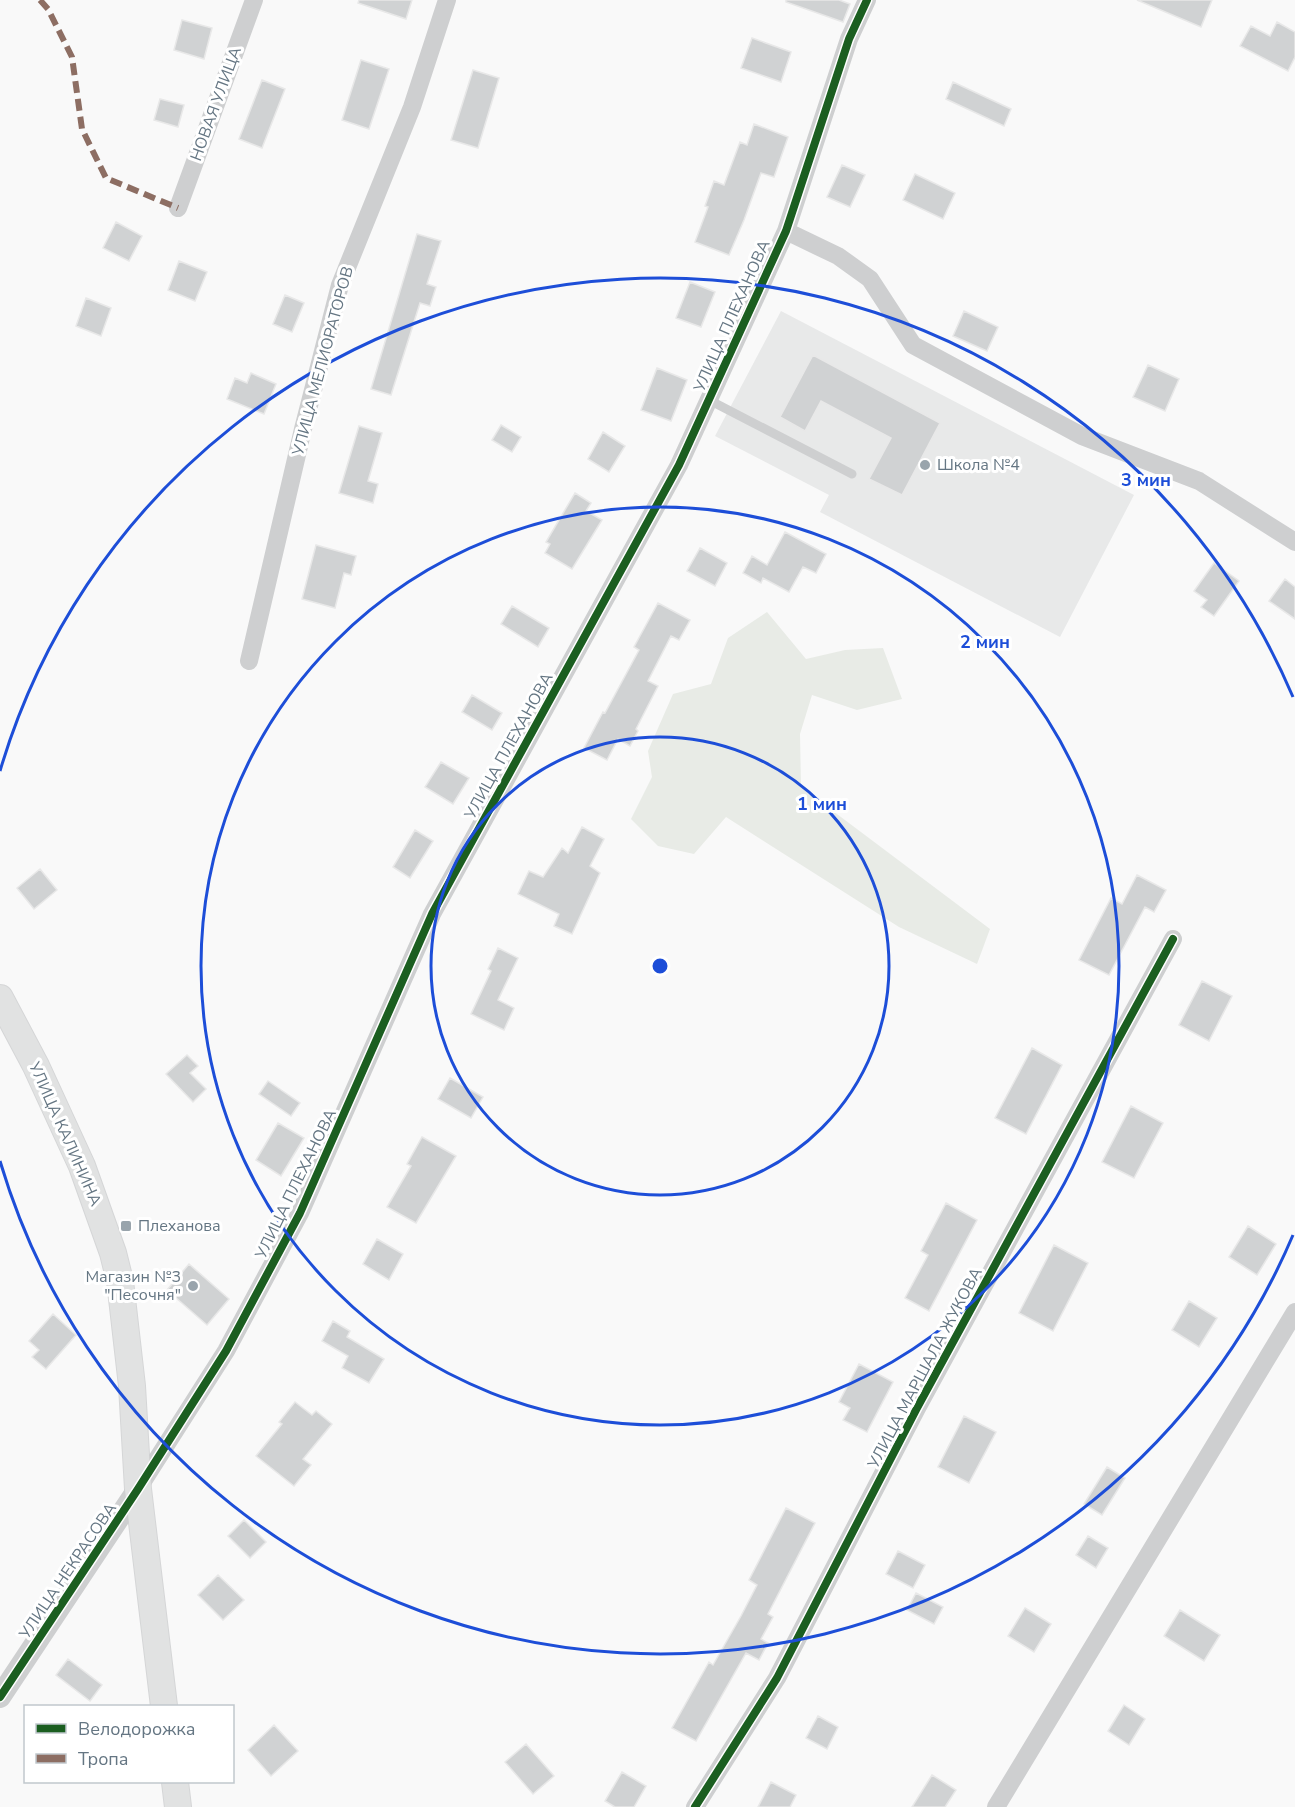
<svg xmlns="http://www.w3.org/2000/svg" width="1295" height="1807" font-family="'Nunito Sans',sans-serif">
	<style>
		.built { fill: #e8e9e9 }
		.green { fill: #e8ebe6 }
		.building { fill: #d0d2d3; stroke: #e8e8e8; stroke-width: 1.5 }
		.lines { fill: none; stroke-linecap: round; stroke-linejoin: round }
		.secondary-casing { stroke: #d5d6d7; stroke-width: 28 }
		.service { stroke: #cecfd0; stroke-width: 9 }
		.minor { stroke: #cecfd0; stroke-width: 18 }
		.tertiary { stroke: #cecfd0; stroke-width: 22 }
		.secondary { stroke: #e1e2e2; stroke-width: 26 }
		.quiet { stroke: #8d6e63; stroke-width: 6; stroke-dasharray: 12 6; stroke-linecap: butt }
		.cycleway-casing { stroke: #fff; stroke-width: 11 }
		.cycleway { stroke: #1b5e20; stroke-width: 8 }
		.ring { fill: none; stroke: #1d4ed8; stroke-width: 3 }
		.poi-dot { fill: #99a4ac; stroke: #fff; stroke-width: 2 }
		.labels { text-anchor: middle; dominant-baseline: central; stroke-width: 6; stroke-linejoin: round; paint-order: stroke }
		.street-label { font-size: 16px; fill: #657683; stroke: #fff }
		.poi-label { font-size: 16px; fill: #657683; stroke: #fff; text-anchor: start }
		.centre { fill: #1d4ed8; stroke: #fff; stroke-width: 3 }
		.ring-label { font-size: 18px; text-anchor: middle; font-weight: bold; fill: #1d4ed8; stroke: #fff; stroke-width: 6; stroke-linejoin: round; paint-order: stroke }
	</style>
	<rect width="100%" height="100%" fill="#f9f9f9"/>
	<path class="built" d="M 781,311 L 1134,495 L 1060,637 L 820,512 L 829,495 L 715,436 Z"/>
	<path class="green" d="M 767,612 L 806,659 L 845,650 L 883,648 L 902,699 L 857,710 L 812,695 L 800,734 L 801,787 L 990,929 L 977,964 L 899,927 L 726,817 L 694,854 L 658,846 L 631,819 L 652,777 L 648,751 L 673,694 L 711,684 L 728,638 Z"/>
	<path class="building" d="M 359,0 L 412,0 L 406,19 L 358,3 Z
		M 786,0 L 839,0 L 850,4 L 843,22 L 786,2 Z
		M 1137,0 L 1212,0 L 1201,27 Z
		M 182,20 L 212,28 L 204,59 L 174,50 Z
		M 1277,22 L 1295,32 L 1295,57 L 1288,71 L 1240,46 L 1251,26 L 1270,36 Z
		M 752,38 L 791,52 L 781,82 L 741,68 Z
		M 361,60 L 389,69 L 369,129 L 342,120 Z
		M 473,70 L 499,78 L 478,148 L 451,140 Z
		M 262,80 L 285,89 L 262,148 L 239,139 Z
		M 953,82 L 1011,109 L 1004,126 L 946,99 Z
		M 160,99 L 184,105 L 178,127 L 154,120 Z
		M 754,124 L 788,137 L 774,177 L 761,173 L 744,220 L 729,255 L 695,242 L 708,207 L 705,206 L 714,181 L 724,185 L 740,142 L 747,145 Z
		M 842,165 L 865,175 L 850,207 L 827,197 Z
		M 915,174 L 955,193 L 943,219 L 903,200 Z
		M 116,222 L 142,236 L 129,261 L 103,248 Z
		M 417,234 L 441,241 L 427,284 L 436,287 L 430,306 L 420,303 L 391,395 L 371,389 Z
		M 179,261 L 207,272 L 195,301 L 168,290 Z
		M 690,282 L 715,292 L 701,327 L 676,318 Z
		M 285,295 L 304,303 L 292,332 L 273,324 Z
		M 86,298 L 111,308 L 101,336 L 76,326 Z
		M 964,311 L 998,327 L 987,351 L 953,336 Z
		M 813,355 L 940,423 L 902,495 L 869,479 L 891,438 L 821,401 L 805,431 L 780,417 Z
		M 1148,365 L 1179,379 L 1165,411 L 1133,397 Z
		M 657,368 L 687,380 L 671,421 L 641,410 Z
		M 251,373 L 276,384 L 264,414 L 227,399 L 235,378 L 247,383 Z
		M 501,425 L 521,437 L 512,452 L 492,440 Z
		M 359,426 L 382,433 L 368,481 L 378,484 L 373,503 L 339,493 Z
		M 603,432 L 625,446 L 609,472 L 588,459 Z
		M 575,493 L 591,503 L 586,511 L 602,520 L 572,569 L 545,553 L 550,544 L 546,542 Z
		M 785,532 L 826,554 L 816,573 L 803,567 L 789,592 L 763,578 L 761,583 L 743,573 L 752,556 L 767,565 Z
		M 316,545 L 356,556 L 351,575 L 344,573 L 335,608 L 302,599 Z
		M 700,548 L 727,563 L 715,586 L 687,571 Z
		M 1214,563 L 1239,581 L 1214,616 L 1201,607 L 1207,600 L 1194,591 Z
		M 1285,579 L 1295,587 L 1295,619 L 1269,601 Z
		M 658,603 L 690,620 L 679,640 L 671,636 L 648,681 L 658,686 L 636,729 L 638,731 L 630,746 L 618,739 L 607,760 L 584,748 L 603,712 L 605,713 L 639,650 L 634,647 Z
		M 512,606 L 549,628 L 538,647 L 501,624 Z
		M 472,695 L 502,713 L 492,730 L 462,712 Z
		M 441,762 L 469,778 L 453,804 L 425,787 Z
		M 582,827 L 604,839 L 590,866 L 600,873 L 572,934 L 554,926 L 559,914 L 518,894 L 529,871 L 543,877 L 562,848 L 568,853 Z
		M 415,830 L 433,841 L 410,878 L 393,867 Z
		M 40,869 L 57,890 L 34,909 L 17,888 Z
		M 1137,875 L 1166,890 L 1154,912 L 1145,907 L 1109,975 L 1079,960 L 1111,898 L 1122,904 Z
		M 498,948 L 518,958 L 498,1000 L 514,1008 L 504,1030 L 471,1014 L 491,971 L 488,969 Z
		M 1202,981 L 1232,996 L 1209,1041 L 1179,1025 Z
		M 1032,1048 L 1062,1065 L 1026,1134 L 995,1118 Z
		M 187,1055 L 198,1066 L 190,1073 L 206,1089 L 193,1102 L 166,1074 Z
		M 450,1078 L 483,1097 L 471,1118 L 438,1099 Z
		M 268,1081 L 300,1103 L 291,1116 L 259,1094 Z
		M 1131,1106 L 1163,1123 L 1134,1178 L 1102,1162 Z
		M 278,1123 L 304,1138 L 281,1176 L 256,1160 Z
		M 422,1137 L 456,1156 L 416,1223 L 387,1207 L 411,1166 L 407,1164 Z
		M 946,1203 L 977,1220 L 929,1311 L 905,1298 L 928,1255 L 921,1251 Z
		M 1248,1226 L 1276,1244 L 1257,1275 L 1229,1257 Z
		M 377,1239 L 403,1254 L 389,1280 L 363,1264 Z
		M 1054,1245 L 1088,1263 L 1053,1331 L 1019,1313 Z
		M 189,1264 L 229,1299 L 207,1325 L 167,1290 Z
		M 1189,1301 L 1217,1318 L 1199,1347 L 1172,1330 Z
		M 53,1314 L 76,1335 L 46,1369 L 32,1357 L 39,1350 L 29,1341 Z
		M 333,1321 L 350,1331 L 347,1337 L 384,1359 L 369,1383 L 342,1368 L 348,1356 L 322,1341 Z
		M 859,1364 L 893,1382 L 867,1432 L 843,1420 L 850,1408 L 839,1402 Z
		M 295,1402 L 312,1415 L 316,1411 L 332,1424 L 303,1459 L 311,1465 L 294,1486 L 256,1456 L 282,1424 L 279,1422 Z
		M 964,1416 L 996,1432 L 969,1483 L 938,1467 Z
		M 1107,1467 L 1125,1478 L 1102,1515 L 1084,1504 Z
		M 786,1508 L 815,1523 L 768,1614 L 773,1617 L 761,1639 L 768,1643 L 759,1660 L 746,1653 L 696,1741 L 672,1728 L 709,1662 L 713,1665 L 741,1616 L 757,1585 L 749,1580 Z
		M 244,1520 L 266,1542 L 250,1558 L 228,1536 Z
		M 1088,1536 L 1108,1548 L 1096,1568 L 1076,1555 Z
		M 898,1551 L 925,1565 L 913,1588 L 886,1574 Z
		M 218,1575 L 244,1600 L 223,1620 L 198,1595 Z
		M 916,1593 L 943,1607 L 934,1624 L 907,1610 Z
		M 1025,1608 L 1051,1624 L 1034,1652 L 1008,1636 Z
		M 1180,1610 L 1220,1635 L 1204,1661 L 1164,1636 Z
		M 68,1659 L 102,1685 L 90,1701 L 56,1675 Z
		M 1124,1705 L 1145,1719 L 1129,1745 L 1108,1731 Z
		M 818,1716 L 838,1727 L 827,1749 L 806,1738 Z
		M 274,1725 L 298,1751 L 271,1776 L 248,1750 Z
		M 526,1744 L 554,1776 L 533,1794 L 505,1762 Z
		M 622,1772 L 646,1786 L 634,1807 L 615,1807 L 605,1801 Z
		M 932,1775 L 956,1790 L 945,1807 L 912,1807 Z
		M 771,1782 L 796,1795 L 790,1807 L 758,1807 Z"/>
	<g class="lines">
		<g class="secondary-casing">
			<path id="secondary" d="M 0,998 L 36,1066 L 82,1166 L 113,1253 L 120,1281 L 132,1386 L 138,1489 L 164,1706
				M 175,1782 L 178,1807"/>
		</g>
		<path class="service" d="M 709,400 L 852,474"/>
		<path class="minor" d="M 178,208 L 254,0
			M 786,231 L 838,256 L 870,279 L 913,345 L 1082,436 L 1199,481 L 1295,542
			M 249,661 L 303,429 L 340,285 L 412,107 L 447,0
			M 138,1489 L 226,1351 L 300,1213 L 432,914 L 679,465 L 786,231 L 849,39 L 867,0
			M 695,1807 L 777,1678 L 917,1408 L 1173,939
			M 996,1807 L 1295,1312"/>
		<path class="tertiary" d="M 0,1697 L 138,1489"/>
		<use href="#secondary" class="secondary"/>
		<path class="quiet" d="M 40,0 L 48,9 L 72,57 L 82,129 L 106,178 L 178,208"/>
		<g class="cycleway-casing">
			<path id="cycleway" d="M 0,1697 L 138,1489 L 226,1351 L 300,1213 L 432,914 L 679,465 L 786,231 L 849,39 L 867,0
				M 695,1807 L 777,1678 L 917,1408 L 1173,939"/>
		</g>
		<use href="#cycleway" class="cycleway"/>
	</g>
	<g class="ring">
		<circle cx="660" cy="966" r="229"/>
		<circle cx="660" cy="966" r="459"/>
		<path d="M1293 1235A688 688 0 0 1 0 1161M0 771A688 688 0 0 1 1293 697"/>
	</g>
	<g class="poi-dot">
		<circle cx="925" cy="465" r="6"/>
		<rect x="120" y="1220" width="12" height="12" rx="3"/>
		<circle cx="193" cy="1286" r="6"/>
	</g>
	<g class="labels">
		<g class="street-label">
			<text transform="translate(216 104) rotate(-70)">НОВАЯ УЛИЦА</text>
			<text transform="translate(732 316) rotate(-66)">УЛИЦА ПЛЕХАНОВА</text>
			<text transform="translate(323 361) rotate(-75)">УЛИЦА МЕЛИОРАТОРОВ</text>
			<text transform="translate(509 746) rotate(-61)">УЛИЦА ПЛЕХАНОВА</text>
			<text transform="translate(65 1134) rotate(66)">УЛИЦА КАЛИНИНА</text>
			<text transform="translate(296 1184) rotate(-64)">УЛИЦА ПЛЕХАНОВА</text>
			<text transform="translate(925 1368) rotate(-62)">УЛИЦА МАРШАЛА ЖУКОВА</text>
			<text transform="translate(68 1571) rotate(-56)">УЛИЦА НЕКРАСОВА</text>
		</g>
		<g class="poi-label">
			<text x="937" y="465">Школа №4</text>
			<text x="138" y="1226">Плеханова</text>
			<text x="181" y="1277" text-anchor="end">Магазин №3<tspan x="181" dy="18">"Песочня"</tspan></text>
		</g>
	</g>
	<circle cx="660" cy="966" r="9" class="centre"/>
	<g class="ring-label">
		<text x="1146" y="486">3 мин</text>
		<text x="985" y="648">2 мин</text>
		<text x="822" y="810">1 мин</text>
	</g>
	<rect x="24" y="1705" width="210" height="78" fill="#ffffff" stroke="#c1c8cd" stroke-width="1.5"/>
	<rect x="36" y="1724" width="30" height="9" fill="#1b5e20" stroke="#c1c8cd" stroke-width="1.5"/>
	<text x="78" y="1735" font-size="18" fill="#657683">Велодорожка</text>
	<rect x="36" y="1754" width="30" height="9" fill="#8d6e63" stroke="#c1c8cd" stroke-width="1.5"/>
	<text x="78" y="1765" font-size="18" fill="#657683">Тропа</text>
</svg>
